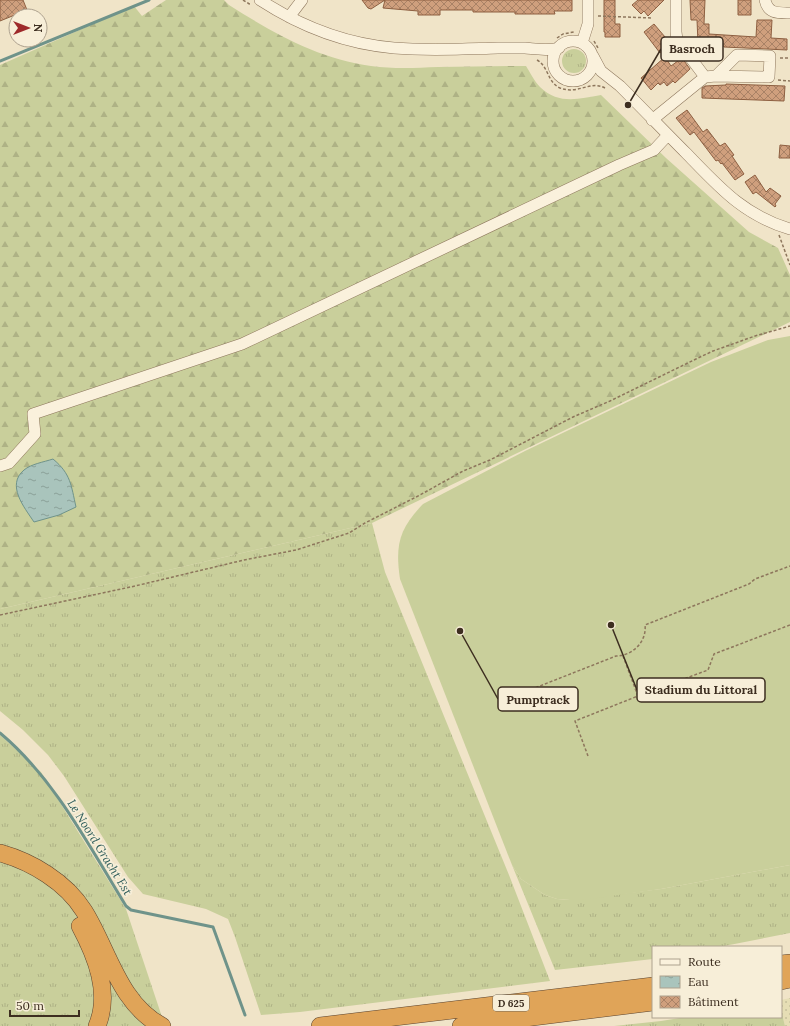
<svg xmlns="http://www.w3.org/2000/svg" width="790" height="1026" font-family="Lora,serif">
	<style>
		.farmland { fill: url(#farmland-dots) }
		.grass { fill: url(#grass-tufts) }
		.forest { fill: url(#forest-firs) }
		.pitch { fill: #c9cf9b }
		.water { fill: url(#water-ripples); stroke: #6f938a }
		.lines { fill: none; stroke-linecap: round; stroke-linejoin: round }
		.stream { stroke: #6f938a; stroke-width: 3 }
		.building { fill: url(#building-cross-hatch); stroke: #8d5f41 }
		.minor-casing { stroke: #8d765c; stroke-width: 12 }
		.highway-casing { stroke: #5b4430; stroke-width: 18 }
		.path { stroke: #8d765c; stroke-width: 1.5; stroke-dasharray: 3 2; stroke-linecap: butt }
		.minor { stroke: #faf1dc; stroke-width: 11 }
		.highway { stroke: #e0a458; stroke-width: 17 }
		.labels { text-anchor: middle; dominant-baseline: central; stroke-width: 3.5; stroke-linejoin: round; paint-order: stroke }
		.shield { fill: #f7eed8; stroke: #756857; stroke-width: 1 }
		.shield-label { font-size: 10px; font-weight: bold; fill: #3d2e20 }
		.water-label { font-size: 12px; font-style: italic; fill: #2f5d5a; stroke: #f7eed8 }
		.leader { fill: none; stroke: #3d2e20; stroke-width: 1.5 }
		.callout-dot { fill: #3d2e20; stroke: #f7eed8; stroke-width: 1.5 }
		.callout { fill: #f7eed8; stroke: #3d2e20; stroke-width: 1.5 }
		.callout-label { font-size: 12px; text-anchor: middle; font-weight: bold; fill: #3d2e20 }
	</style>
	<defs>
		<pattern id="farmland-dots" width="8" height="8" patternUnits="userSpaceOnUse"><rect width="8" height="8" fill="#e6deb5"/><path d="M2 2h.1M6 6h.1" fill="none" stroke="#c6bf9b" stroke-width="1.8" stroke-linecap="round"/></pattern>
		<pattern id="grass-tufts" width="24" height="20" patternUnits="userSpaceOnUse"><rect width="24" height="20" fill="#c9cf9b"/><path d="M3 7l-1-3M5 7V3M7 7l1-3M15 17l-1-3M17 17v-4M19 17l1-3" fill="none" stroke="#aeb285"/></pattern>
		<pattern id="forest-firs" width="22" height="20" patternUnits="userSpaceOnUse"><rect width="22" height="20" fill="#c9cf9b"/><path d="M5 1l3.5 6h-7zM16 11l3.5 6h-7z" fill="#aeb285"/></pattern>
		<pattern id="water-ripples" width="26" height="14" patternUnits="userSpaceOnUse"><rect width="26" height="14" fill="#a9c4bc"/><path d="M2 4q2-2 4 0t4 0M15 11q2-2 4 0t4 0" fill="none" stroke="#8ba098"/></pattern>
		<pattern id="building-cross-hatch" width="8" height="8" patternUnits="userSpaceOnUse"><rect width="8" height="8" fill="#cf9f7d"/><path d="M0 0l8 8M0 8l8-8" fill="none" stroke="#a98266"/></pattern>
	</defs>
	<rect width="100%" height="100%" fill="#f0e4c8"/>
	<path class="farmland" d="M 790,998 L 790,1026 L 785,1026 L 781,1010 L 781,1000 Z"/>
	<path class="grass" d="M562 61a12 12 0 1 1 24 0a12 12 0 1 1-24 0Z
		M 372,523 L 385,572 L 509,875 L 550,981 L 300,1012 L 261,1015 L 235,937 L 228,919 L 206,909 L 143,894 L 128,877 L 64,776 L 48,755 L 23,730 L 0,711 L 0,609 Z
		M 0,735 L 41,772 L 126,909 L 165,1026 L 0,1026 Z
		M 512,865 L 521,879 L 545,895 L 557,899 L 570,900 L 661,889 L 790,865 L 790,933 L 719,947 L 653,947 L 653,959 L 555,970 Z
		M 781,1010 L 785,1026 L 614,1026 L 661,1021 L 686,1017 L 781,1017 Z"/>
	<path class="forest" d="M 166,0 L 224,0 L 229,5 C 273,33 319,59 371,66 C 393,69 415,68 438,67 C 467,67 497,66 526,66 C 530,72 534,81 540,87 C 559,105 578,99 601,95 L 666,158 L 749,232 L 778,248 L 790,275 L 790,322 L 372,523 L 0,609 L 0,65 L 134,6 L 142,16 Z"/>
	<path class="pitch" d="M 790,336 L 790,865 L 661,889 L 582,900 L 570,900 L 557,899 L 545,895 L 521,879 L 512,865 L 400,579 C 395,545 399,529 423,504 L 525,451 L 711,362 L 768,340 Z"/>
	<path class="water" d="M 53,459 C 71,474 71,485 76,507 L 59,515 L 34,522 C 24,507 6,485 24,470 C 31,464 44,462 53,459 Z"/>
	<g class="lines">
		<path class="stream" d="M 0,61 L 149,0
			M 0,733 C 55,779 89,846 126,906 L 131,910 L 213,927 L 245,1015"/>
	</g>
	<path class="building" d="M 0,0 L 23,0 L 27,10 L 0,21 Z
		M 362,0 L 385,0 L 371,9 L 368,8 Z
		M 385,0 L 572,0 L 572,11 L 554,11 L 555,14 L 515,14 L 515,12 L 473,12 L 473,10 L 440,10 L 440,15 L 418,15 L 418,11 L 383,8 Z
		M 604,0 L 615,0 L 615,24 L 620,24 L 620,37 L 605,37 L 605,32 L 604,32 Z
		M 638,0 L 664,0 L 648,16 L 644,11 L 641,14 L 632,5 Z
		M 690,0 L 705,0 L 704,24 L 709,24 L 709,34 L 756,37 L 757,20 L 772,20 L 771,38 L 787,39 L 787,50 L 724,47 L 724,46 L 719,46 L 719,43 L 698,43 L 697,20 L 691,20 Z
		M 738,0 L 751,0 L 751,15 L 738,15 Z
		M 654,24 L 671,44 L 660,53 L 644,32 Z
		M 665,57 L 671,66 L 682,58 L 690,69 L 675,83 L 673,81 L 667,86 L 664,82 L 660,85 L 658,83 L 651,90 L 641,78 Z
		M 726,84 L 785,86 L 784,101 L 702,98 L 702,88 L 705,86 L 726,85 Z
		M 687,110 L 703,132 L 707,129 L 720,146 L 725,143 L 734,155 L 732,156 L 744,174 L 735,180 L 722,163 L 721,164 L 718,160 L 716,161 L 694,132 L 690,135 L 676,118 Z
		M 780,145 L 790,146 L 790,158 L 779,158 Z
		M 755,175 L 766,192 L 770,188 L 781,196 L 775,204 L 776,206 L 775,207 L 756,192 L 753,194 L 745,182 Z"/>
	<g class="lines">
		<g class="minor-casing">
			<path id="minor" d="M 260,0 C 300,26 347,44 394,48 C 428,51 463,49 498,48 C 507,48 516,48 525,48 C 537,49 547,51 559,48
				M 676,0 L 676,32 L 677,40 L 705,77
				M 765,0 C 768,14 778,13 790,13
				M 289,17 L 302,0
				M553 61a20 20 0 1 1 40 0a20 20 0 1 1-40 0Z
				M 582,43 L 588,24 L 588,0
				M 593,56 L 601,71 L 620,86 C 642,108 664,131 686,153 C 719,187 743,215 790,229
				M 652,120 L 705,77 L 716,76 L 769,77 L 770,56 L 737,55 L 716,76
				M 0,466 L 9,463 L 35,434 L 33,414 L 242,344 L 619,165 L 654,150 L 668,135"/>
		</g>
		<g class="highway-casing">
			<path id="highway" d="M 0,853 C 32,862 66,882 84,911 C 108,949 119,1004 162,1026
				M 80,926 C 96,956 111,993 97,1026
				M 781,964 L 790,963
				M 781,981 L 790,979
				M 320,1026 L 653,986
				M 461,1026 L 653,1002"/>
		</g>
		<path class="path" d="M 243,0 L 251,5
			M 598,16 L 653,18
			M 557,38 L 563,34 L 574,32
			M 594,41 L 598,48
			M 780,58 L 790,58
			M 537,60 C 549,67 547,82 560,88 C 578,95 590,80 605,88
			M 778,80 L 790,81
			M 779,235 L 790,265
			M 0,615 L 135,586 L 244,560 L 296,550 L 349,533 L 365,523 L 420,495 L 463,471 L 490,460 L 573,417 L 610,401 L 696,359 L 713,351 L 755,336 L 790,326
			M 517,695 L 616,656 C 632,656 647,642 645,625 L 749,584 L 755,579 L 790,566
			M 638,696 L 708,670 L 714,654 L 790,625
			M 588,756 L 575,721 L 638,696 L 623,656"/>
		<use href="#minor" class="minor"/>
		<use href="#highway" class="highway"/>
	</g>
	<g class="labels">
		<rect class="shield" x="493" y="995" width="36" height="16" rx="3"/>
		<g class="shield-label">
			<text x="511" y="1003">D 625</text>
		</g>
		<g class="water-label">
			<text transform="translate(100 847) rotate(58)">Le Noord Gracht Est</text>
		</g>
	</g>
	<path class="leader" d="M628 105L661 49M611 625L637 690M460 631L498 699"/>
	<g class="callout-dot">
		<circle cx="628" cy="105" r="4"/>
		<circle cx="611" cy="625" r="4"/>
		<circle cx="460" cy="631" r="4"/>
	</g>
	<g class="callout">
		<rect x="661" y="37" width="62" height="24" rx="4"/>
		<rect x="637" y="678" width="128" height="24" rx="4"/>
		<rect x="498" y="687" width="80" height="24" rx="4"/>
	</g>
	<g class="callout-label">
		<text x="692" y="53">Basroch</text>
		<text x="701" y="694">Stadium du Littoral</text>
		<text x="538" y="704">Pumptrack</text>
	</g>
	<rect x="652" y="946" width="130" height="72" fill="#f7eed8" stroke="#ada18e"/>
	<rect x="660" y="959" width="20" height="6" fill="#faf1dc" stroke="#ada18e"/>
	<text x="688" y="966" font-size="12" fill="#3d2e20">Route</text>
	<rect x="660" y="976" width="20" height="12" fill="url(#water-ripples)" stroke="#ada18e"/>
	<text x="688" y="986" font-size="12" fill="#3d2e20">Eau</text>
	<rect x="660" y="996" width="20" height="12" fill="url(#building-cross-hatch)" stroke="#ada18e"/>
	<text x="688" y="1006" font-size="12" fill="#3d2e20">Bâtiment</text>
	<g transform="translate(28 28) rotate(90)"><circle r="19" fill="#f7eed8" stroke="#ada18e"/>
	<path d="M0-3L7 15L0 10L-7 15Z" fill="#9e2a2b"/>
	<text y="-6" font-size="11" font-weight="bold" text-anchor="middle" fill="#3d2e20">N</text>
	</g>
	<path d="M10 1010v6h69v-6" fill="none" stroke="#3d2e20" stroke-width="2"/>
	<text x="16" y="1010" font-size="12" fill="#3d2e20" stroke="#f7eed8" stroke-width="3" paint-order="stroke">50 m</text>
</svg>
